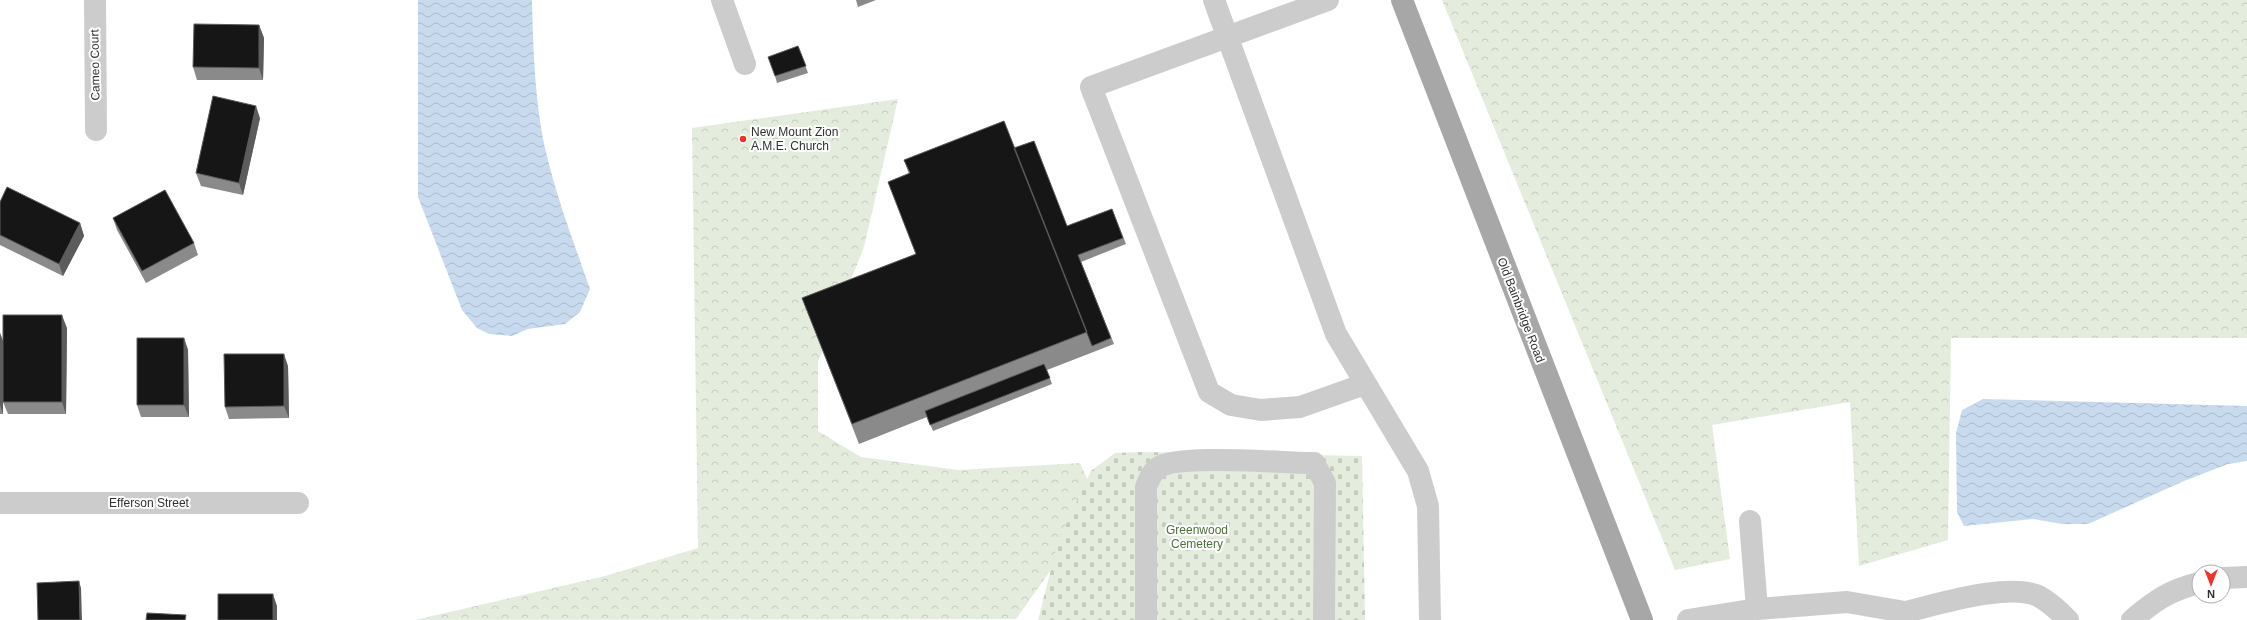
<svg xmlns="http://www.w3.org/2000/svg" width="2247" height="620" font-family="Helvetica,sans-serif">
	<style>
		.forest { fill: url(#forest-crowns) }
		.cemetery { fill: url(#cemetery-stones) }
		.water { fill: url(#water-waves) }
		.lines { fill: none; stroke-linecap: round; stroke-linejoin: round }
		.minor { stroke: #ccc; stroke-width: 22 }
		.major { stroke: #a7a7a7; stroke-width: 22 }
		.wall { fill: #8a8a8a }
		.shaded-wall { fill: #5c5c5c }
		.building { fill: #161616; stroke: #5c5c5c }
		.poi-dot { fill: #ed342a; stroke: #fff; stroke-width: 1.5 }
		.labels { text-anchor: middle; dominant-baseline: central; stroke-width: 4; stroke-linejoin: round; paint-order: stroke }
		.street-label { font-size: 12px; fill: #2f2f2f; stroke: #fff }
		.poi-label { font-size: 12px; fill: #2f2f2f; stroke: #fff; text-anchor: start }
		.park-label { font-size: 12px; fill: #4c6e3a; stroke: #fff }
	</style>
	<defs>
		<pattern id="forest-crowns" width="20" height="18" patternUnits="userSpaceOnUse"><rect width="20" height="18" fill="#e4eddd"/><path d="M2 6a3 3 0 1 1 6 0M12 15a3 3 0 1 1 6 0" fill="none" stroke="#c4ccbe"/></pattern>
		<pattern id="cemetery-stones" width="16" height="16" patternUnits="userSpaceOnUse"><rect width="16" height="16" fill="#e4eddd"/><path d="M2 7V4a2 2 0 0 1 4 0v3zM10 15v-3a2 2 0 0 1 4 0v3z" fill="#c4ccbe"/></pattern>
		<pattern id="water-waves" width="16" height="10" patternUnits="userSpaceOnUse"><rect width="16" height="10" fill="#c8daee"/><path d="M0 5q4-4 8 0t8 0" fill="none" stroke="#acbbcc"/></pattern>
	</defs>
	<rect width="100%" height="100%" fill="#fff"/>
	<path class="forest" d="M 1442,0 L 2247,0 L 2247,338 L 1951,338 L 1948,540 L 1859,566 L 1850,402 L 1712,425 L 1730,559 L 1675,570 Z
		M 898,99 L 864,247 L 818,362 L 818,431 L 861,457 L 958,470 L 1080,463 L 1090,485 L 1070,543 L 1016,619 L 415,620 L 605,576 L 698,548 L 692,128 Z"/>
	<path class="cemetery" d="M 1141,452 L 1362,456 L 1365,620 L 1038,620 L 1058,542 L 1091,471 L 1115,453 Z"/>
	<path class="water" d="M 418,0 L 532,0 C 533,47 535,106 546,152 C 557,199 574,243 590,289 L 580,312 L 565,324 L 528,329 L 512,336 L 489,334 L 477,328 L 462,310 L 418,197 Z
		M 1983,399 L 2247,406 L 2247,461 L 2228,464 L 2184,481 L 2088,524 L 2062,524 L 2033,519 L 1964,526 L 1957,512 L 1956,433 L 1962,410 Z"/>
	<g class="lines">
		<path class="minor" d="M 95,0 L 96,130
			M 722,0 L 745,64
			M 1214,0 L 1336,334 L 1418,471 L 1428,506 L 1430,620
			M 1328,0 L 1091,87 L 1209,392 L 1231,405 L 1261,410 L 1300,407 L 1365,384
			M 0,503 L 298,503
			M 1750,521 L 1757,609
			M 2223,578 L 2247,577
			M 1892,617 L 1905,612 C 1936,605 2011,581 2040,597 C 2049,602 2060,612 2068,620
			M 1146,620 L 1146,487 C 1149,480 1152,471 1159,467 C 1180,454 1284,463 1314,463 L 1325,483 L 1324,620
			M 1688,620 L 1757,609 L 1847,602 L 1905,612
			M 2132,620 C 2154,601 2170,590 2199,583"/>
		<path class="major" d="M 1402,0 L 1642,620"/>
	</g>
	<path class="wall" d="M 856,0 L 876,0 L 858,7 Z
		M 259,25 L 264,38 L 263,80 L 197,80 L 193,67 Z
		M 798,46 L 808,73 L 777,83 L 775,76 Z
		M 260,118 L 243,195 L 201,186 L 196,173 Z
		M 1014,148 L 1067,226 L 1112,209 L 1126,244 L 1081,262 L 1114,344 L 1047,370 L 1052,384 L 933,431 L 927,417 L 859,444 L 802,298 L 916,254 L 888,182 L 909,174 L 904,160 Z
		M 0,202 L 80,223 L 84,236 L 63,276 L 0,245 Z
		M 113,218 L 194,243 L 198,255 L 146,283 L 117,230 Z
		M 67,328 L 66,414 L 8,414 L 3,402 Z
		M 0,333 L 3,341 L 3,414 L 0,414 Z
		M 184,338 L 188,350 L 189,417 L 141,417 L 137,405 Z
		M 288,366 L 289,418 L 229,419 L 225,407 Z"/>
	<path class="shaded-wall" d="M 259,25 L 264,38 L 263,80 L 259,68 Z
		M 256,106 L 260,118 L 243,195 L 239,183 Z
		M 80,223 L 84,236 L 63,276 L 59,264 Z
		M 62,315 L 67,328 L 66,414 L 62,402 Z
		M 0,333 L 3,341 L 3,414 L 0,405 Z
		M 184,338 L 188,350 L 189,417 L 184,405 Z
		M 284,354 L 288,366 L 289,418 L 284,406 Z
		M 79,581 L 81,588 L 82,620 L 80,620 Z
		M 273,594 L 277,606 L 277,620 L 273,620 Z"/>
	<path class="building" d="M 194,24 L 259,25 L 259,68 L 193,67 Z
		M 798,46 L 806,66 L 775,76 L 768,57 Z
		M 213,96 L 256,106 L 239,183 L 196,173 Z
		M 1004,121 L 1087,332 L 852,424 L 802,298 L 916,254 L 888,182 L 910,173 L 904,160 Z
		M 1034,141 L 1067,226 L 1112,209 L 1123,238 L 1078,255 L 1111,338 L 1092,346 L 1014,148 Z
		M 7,187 L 80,223 L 59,264 L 0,235 L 0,202 Z
		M 165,190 L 194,243 L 142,271 L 113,218 Z
		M 3,315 L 62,315 L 62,402 L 3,402 Z
		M 137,338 L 184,338 L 184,405 L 137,405 Z
		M 224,354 L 284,354 L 284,406 L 225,407 Z
		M 1044,364 L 1050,378 L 930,425 L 925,411 Z
		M 79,581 L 80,620 L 38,620 L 37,583 Z
		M 218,594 L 273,594 L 273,620 L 218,620 Z
		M 147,613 L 186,615 L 185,620 L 146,620 Z"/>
	<circle class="poi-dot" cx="743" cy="139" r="4"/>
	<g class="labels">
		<g class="street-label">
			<text transform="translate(95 65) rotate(-91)">Cameo Court</text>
			<text transform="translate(1521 310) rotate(69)">Old Bainbridge Road</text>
			<text x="149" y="503">Efferson Street</text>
		</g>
		<g class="poi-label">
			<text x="751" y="132">New Mount Zion<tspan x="751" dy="14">A.M.E. Church</tspan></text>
		</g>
		<g class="park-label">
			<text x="1197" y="530">Greenwood<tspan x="1197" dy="14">Cemetery</tspan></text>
		</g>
	</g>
	<g transform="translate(2211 584) rotate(180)"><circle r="19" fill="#ffffff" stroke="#acacac"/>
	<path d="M0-3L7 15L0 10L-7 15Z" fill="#ed342a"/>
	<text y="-6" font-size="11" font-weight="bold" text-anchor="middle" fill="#2f2f2f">N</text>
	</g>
</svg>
